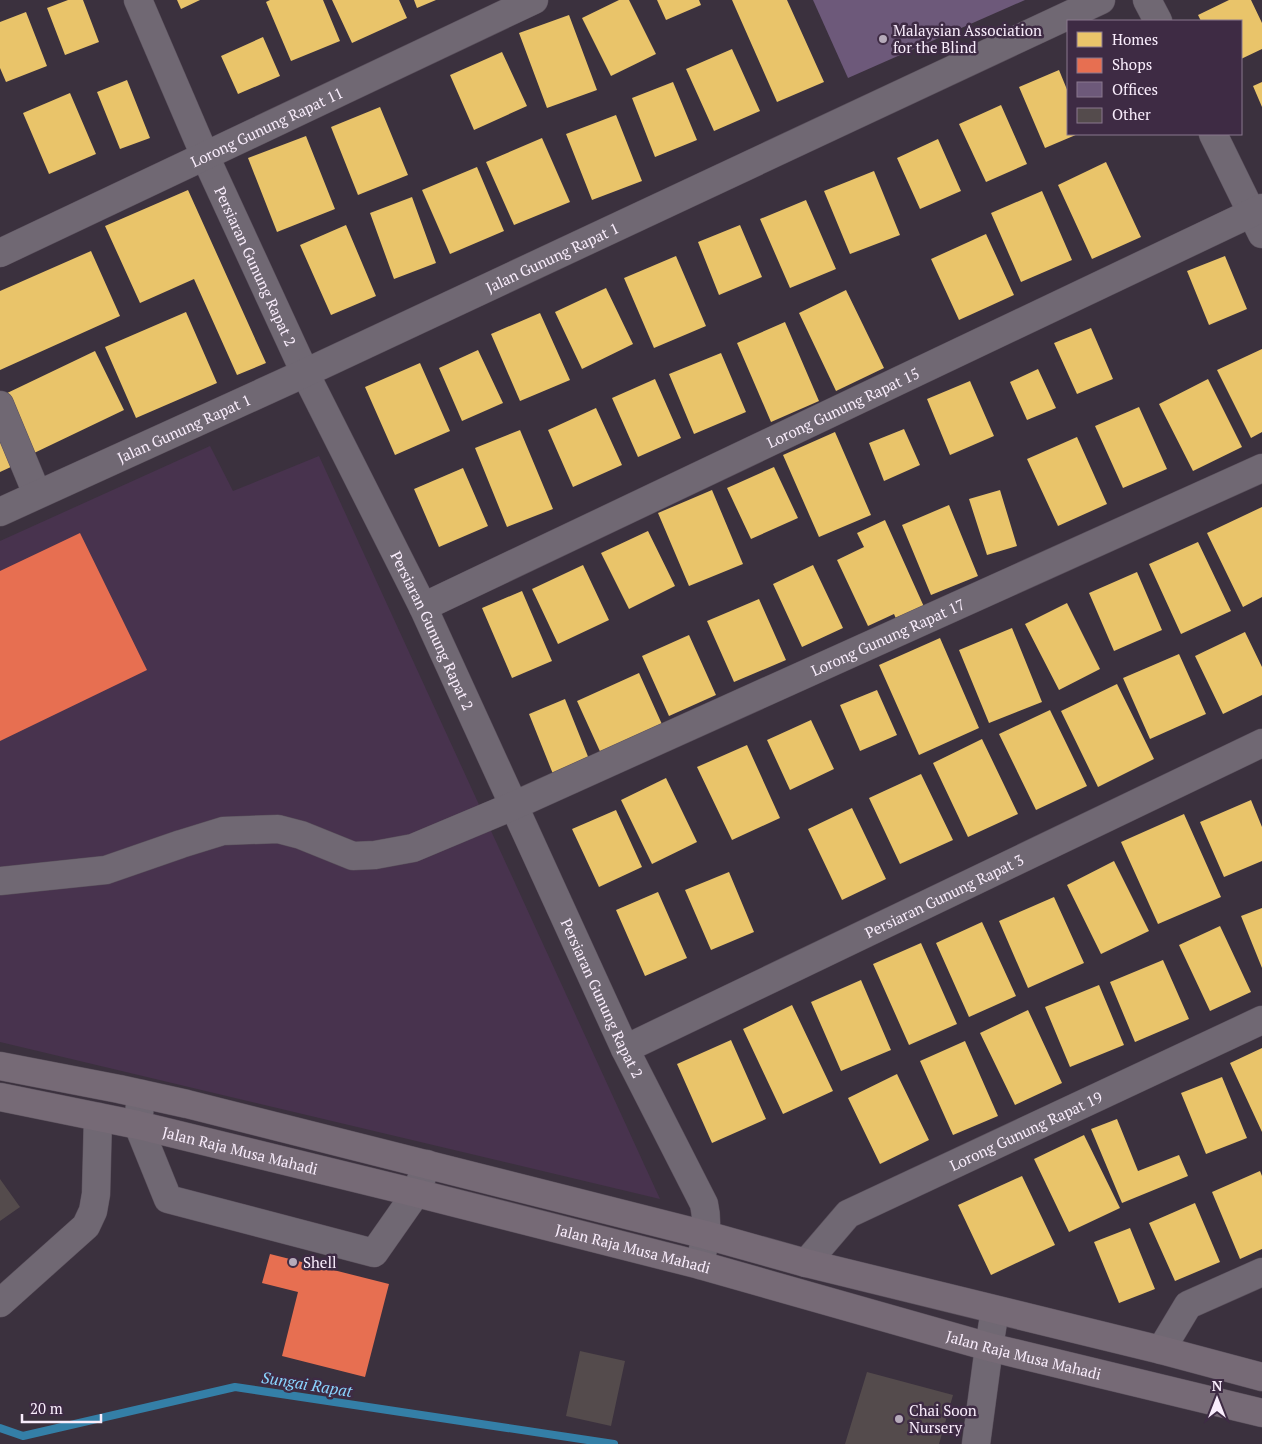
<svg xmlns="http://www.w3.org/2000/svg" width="1262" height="1444" font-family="'PT Serif',serif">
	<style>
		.built { fill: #48334e }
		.homes { fill: #e9c46a }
		.shops { fill: #e76f51 }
		.offices { fill: #6d597a }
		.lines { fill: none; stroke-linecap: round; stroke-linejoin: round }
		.stream { stroke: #347fa7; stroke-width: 8 }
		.building { fill: #544b4c }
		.minor-casing { stroke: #5a505c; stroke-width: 29 }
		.major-casing { stroke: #5a505c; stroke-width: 29 }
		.minor { stroke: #706873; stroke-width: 28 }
		.major { stroke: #766a76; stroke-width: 28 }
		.poi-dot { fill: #b6abba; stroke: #3e2b44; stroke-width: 2 }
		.labels { text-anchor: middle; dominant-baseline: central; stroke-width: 5; stroke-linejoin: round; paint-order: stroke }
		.poi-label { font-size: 15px; fill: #f9edfc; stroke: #3e2b44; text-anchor: start }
		.street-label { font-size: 15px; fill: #f9edfc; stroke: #3e2b44 }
		.water-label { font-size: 16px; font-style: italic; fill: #8ad4fe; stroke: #3e2b44 }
	</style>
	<rect width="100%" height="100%" fill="#3b313e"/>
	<path class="built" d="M 210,446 L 233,491 L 319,456 L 660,1199 L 0,1042 L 0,541 Z"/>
	<path class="homes" d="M 68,0 L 83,0 L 99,42 L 65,55 L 47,8 Z
		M 177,0 L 200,0 L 181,9 Z
		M 270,0 L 323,0 L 340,41 L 291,61 L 266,2 Z
		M 332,0 L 399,0 L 407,18 L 352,43 Z
		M 414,0 L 436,0 L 417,8 Z
		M 619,0 L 629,0 L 656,54 L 611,76 L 582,18 Z
		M 657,0 L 699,0 L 701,5 L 666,20 Z
		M 732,0 L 787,0 L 824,82 L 777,102 Z
		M 1229,0 L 1251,0 L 1262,23 L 1262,49 L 1241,59 L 1241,21 L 1201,21 L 1198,15 Z
		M 26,12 L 47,66 L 6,82 L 0,68 L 0,22 Z
		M 569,15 L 597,90 L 547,108 L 519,33 Z
		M 263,37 L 280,76 L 238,94 L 221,56 Z
		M 732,49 L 760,111 L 714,131 L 686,69 Z
		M 502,52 L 527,106 L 474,130 L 450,75 Z
		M 1059,70 L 1068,92 L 1068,134 L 1078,134 L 1045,148 L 1019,87 Z
		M 127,80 L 150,138 L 120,149 L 97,92 Z
		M 673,82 L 697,140 L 655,157 L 632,98 Z
		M 1262,82 L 1262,107 L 1253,86 Z
		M 70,93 L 96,154 L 49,174 L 23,113 Z
		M 1001,105 L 1027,164 L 986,182 L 959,124 Z
		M 380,107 L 408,175 L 358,195 L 331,127 Z
		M 616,115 L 642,181 L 592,200 L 566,134 Z
		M 306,136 L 335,209 L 277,232 L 248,158 Z
		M 542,138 L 570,202 L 514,225 L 486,162 Z
		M 938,139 L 961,191 L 920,209 L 897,158 Z
		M 1106,162 L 1141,237 L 1092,259 L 1058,185 Z
		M 477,167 L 504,231 L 450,254 L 422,190 Z
		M 874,171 L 900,235 L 850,254 L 824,191 Z
		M 188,190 L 266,363 L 237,375 L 194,279 L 140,303 L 105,226 Z
		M 1042,191 L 1072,260 L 1021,282 L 991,213 Z
		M 412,197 L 436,263 L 394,279 L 370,213 Z
		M 806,200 L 836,269 L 790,288 L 760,219 Z
		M 346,225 L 376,296 L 331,315 L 300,245 Z
		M 740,225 L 762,277 L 719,295 L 698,242 Z
		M 986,234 L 1014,295 L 959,320 L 931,259 Z
		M 91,251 L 120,316 L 0,370 L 0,291 Z
		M 676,256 L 706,326 L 654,348 L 624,278 Z
		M 1225,256 L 1247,309 L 1209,325 L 1187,271 Z
		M 606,288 L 633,344 L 582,369 L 555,312 Z
		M 846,290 L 884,368 L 836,391 L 799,313 Z
		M 186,312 L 217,383 L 136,418 L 105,347 Z
		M 540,313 L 570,380 L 520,401 L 491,334 Z
		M 785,322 L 819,401 L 771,422 L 737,343 Z
		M 1091,328 L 1113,379 L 1077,394 L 1054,343 Z
		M 1262,349 L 1262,432 L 1251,438 L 1217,370 Z
		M 478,350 L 503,403 L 462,421 L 439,368 Z
		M 95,351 L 124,410 L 32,454 L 3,395 Z
		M 721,353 L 746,412 L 694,434 L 669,374 Z
		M 420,363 L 450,431 L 395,455 L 365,387 Z
		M 1038,369 L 1056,408 L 1027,420 L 1010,382 Z
		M 655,379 L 681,438 L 638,457 L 612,398 Z
		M 1208,379 L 1242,447 L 1193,471 L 1159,404 Z
		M 970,381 L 994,436 L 950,455 L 927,399 Z
		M 1139,407 L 1167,469 L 1123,488 L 1095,426 Z
		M 596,408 L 622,465 L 573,487 L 548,430 Z
		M 904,429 L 920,465 L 884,481 L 869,443 Z
		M 520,430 L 553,509 L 507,527 L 475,448 Z
		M 835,432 L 871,515 L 819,537 L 783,455 Z
		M 0,436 L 13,466 L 0,472 Z
		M 1077,437 L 1107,504 L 1058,526 L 1027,459 Z
		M 774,467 L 798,518 L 751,539 L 727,488 Z
		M 463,468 L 488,526 L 439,547 L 414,489 Z
		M 712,490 L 743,564 L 689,586 L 658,513 Z
		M 1000,490 L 1017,546 L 987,555 L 969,499 Z
		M 949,505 L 978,576 L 931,595 L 902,525 Z
		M 1262,507 L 1262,597 L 1243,607 L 1207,533 Z
		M 885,520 L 925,609 L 897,621 L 894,614 L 868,626 L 837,560 L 864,547 L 857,533 Z
		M 648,531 L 675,586 L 629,609 L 601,553 Z
		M 1198,542 L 1231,611 L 1181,634 L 1149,564 Z
		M 583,565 L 609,620 L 558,644 L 532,589 Z
		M 813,565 L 843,628 L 802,647 L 773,584 Z
		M 1137,572 L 1162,630 L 1114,651 L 1089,593 Z
		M 522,591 L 552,661 L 512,678 L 482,608 Z
		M 759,599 L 786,660 L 734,682 L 707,621 Z
		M 1067,603 L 1100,669 L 1059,690 L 1025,624 Z
		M 1012,628 L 1042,702 L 989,723 L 959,650 Z
		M 1245,632 L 1262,667 L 1262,695 L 1223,714 L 1195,656 Z
		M 689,635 L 716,695 L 669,716 L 642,656 Z
		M 940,638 L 979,728 L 919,755 L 879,665 Z
		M 1179,654 L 1206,714 L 1150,739 L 1123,678 Z
		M 639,673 L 665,731 L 603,758 L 577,701 Z
		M 1117,684 L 1154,759 L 1098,787 L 1061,711 Z
		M 877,690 L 897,735 L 860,751 L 840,705 Z
		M 565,699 L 589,759 L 553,774 L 529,714 Z
		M 1050,710 L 1087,786 L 1036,810 L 999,734 Z
		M 811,720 L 834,769 L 790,790 L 767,740 Z
		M 982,739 L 1018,814 L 968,837 L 933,763 Z
		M 747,745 L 780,818 L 732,840 L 697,767 Z
		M 921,774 L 953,840 L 900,864 L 869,798 Z
		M 666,778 L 697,842 L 652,864 L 621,800 Z
		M 1251,800 L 1262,827 L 1262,861 L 1224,877 L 1200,822 Z
		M 852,808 L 886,879 L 842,900 L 808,829 Z
		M 616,810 L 642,867 L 599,887 L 572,829 Z
		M 1184,814 L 1221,897 L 1158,924 L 1121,842 Z
		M 1114,861 L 1149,931 L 1101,954 L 1067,885 Z
		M 729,872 L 754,932 L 711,950 L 685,890 Z
		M 658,892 L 687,958 L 645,976 L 616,910 Z
		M 1054,897 L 1084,963 L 1028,988 L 999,921 Z
		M 1262,908 L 1262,968 L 1241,916 Z
		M 982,922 L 1016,996 L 969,1017 L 936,943 Z
		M 1220,926 L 1251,992 L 1210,1011 L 1179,945 Z
		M 921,943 L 957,1024 L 909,1045 L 873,964 Z
		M 1163,960 L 1189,1019 L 1135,1042 L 1110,982 Z
		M 861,980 L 891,1050 L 841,1071 L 811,1002 Z
		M 1099,985 L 1124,1045 L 1070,1067 L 1045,1007 Z
		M 792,1005 L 833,1091 L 783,1114 L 743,1029 Z
		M 1028,1010 L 1062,1083 L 1015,1105 L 980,1033 Z
		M 731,1040 L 766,1119 L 712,1143 L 677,1064 Z
		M 965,1041 L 998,1116 L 953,1135 L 920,1061 Z
		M 1262,1048 L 1262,1132 L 1230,1063 Z
		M 897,1074 L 929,1140 L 880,1164 L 848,1098 Z
		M 1222,1077 L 1247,1138 L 1206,1154 L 1181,1093 Z
		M 1117,1119 L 1138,1171 L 1179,1155 L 1188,1176 L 1122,1203 L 1091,1129 Z
		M 1084,1135 L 1120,1208 L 1069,1232 L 1034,1159 Z
		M 1260,1171 L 1262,1176 L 1262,1249 L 1240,1259 L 1212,1192 Z
		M 1022,1176 L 1055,1245 L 991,1275 L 958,1205 Z
		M 1195,1203 L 1220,1262 L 1175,1281 L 1149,1223 Z
		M 1130,1228 L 1155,1289 L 1119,1303 L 1094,1242 Z"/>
	<path class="shops" d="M 80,533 L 147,670 L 0,741 L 0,571 Z
		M 270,1254 L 389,1284 L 365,1377 L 282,1356 L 298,1292 L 262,1283 Z"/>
	<path class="offices" d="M 813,0 L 1025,0 L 848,78 Z"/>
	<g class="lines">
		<path class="stream" d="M 0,1428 L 23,1436 L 235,1387 L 614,1444"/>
	</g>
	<path class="building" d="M 0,1179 L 20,1207 L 0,1221 Z
		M 580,1351 L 625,1361 L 611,1426 L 566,1416 Z
		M 867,1372 L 953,1395 L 939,1444 L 845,1444 Z"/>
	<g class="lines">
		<g class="minor-casing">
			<g id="minor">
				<path id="s1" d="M 138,0 L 205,156 L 305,373 L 423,607 L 625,1049 L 704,1204 C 709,1226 704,1243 700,1265"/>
				<path d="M 1147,0 L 1158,21"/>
				<path d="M 1213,134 L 1262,234"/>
				<path id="s2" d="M 0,253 L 534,0"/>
				<path d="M 0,405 L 37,494"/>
				<path id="s3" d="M 0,512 L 305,373 L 1101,0"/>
				<path id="s4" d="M 423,607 L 1262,208"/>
				<path id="s5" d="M 0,881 L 106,870 L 181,844 L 223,831 L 278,829 L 301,835 L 353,856 L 375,855 L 413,848 L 513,806 L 1262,468"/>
				<path id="s6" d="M 625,1049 L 1262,743"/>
				<path d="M 141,1094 L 138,1125 L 168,1199 L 374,1253 L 416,1193 L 427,1164"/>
				<path id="s7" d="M 806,1263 L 848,1214 L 1262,1020"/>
				<path d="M 0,1303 L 86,1226 L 93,1211 L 96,1194 L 98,1117"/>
				<path d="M 1161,1350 L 1188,1305 L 1262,1272"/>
				<path d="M 976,1444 L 989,1347 L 995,1310"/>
			</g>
		</g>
		<g class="major-casing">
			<g id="major">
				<path d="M 0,1066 L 119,1089 L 187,1104 L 706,1235 L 806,1263 L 1161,1350 L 1262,1377"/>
				<path id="s8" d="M 0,1097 L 138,1125 L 416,1193 L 700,1265 L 989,1347 L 1262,1413"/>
			</g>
		</g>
		<use href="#minor" class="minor"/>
		<use href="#major" class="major"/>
	</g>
	<g class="poi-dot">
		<circle cx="883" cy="39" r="5"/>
		<circle cx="293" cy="1262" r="5"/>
		<circle cx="899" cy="1419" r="5"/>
	</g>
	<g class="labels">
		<g class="poi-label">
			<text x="893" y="30">Malaysian Association<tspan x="893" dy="17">for the Blind</tspan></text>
			<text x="303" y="1262">Shell</text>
			<text x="909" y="1410">Chai Soon<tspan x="909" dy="17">Nursery</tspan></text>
		</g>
		<g class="street-label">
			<text stroke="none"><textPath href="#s2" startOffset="295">Lorong Gunung Rapat 11</textPath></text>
			<text stroke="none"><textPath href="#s3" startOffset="608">Jalan Gunung Rapat 1</textPath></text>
			<text stroke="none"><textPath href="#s1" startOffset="291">Persiaran Gunung Rapat 2</textPath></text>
			<text stroke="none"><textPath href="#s4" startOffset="465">Lorong Gunung Rapat 15</textPath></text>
			<text stroke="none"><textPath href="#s3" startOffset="202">Jalan Gunung Rapat 1</textPath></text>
			<text stroke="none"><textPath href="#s1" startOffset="696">Persiaran Gunung Rapat 2</textPath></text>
			<text stroke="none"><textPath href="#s5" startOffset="945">Lorong Gunung Rapat 17</textPath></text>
			<text stroke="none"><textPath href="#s6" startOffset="354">Persiaran Gunung Rapat 3</textPath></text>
			<text stroke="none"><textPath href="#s1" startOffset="1101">Persiaran Gunung Rapat 2</textPath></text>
			<text stroke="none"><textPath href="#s7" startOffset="261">Lorong Gunung Rapat 19</textPath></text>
			<text stroke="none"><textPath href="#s8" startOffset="246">Jalan Raja Musa Mahadi</textPath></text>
			<text stroke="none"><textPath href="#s8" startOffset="651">Jalan Raja Musa Mahadi</textPath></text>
			<text stroke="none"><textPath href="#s8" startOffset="1056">Jalan Raja Musa Mahadi</textPath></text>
		</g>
		<g class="water-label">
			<text transform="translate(307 1384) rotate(9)">Sungai Rapat</text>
		</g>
	</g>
	<rect x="1067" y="20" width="175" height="115" fill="#3e2b44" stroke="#89798e"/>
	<rect x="1077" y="32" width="25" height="15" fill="#e9c46a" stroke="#89798e"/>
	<text x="1112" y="45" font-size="15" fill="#f9edfc">Homes</text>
	<rect x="1077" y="58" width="25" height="15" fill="#e76f51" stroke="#89798e"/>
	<text x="1112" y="70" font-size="15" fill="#f9edfc">Shops</text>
	<rect x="1077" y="82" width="25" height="15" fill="#6d597a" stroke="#89798e"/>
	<text x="1112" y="95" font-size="15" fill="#f9edfc">Offices</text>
	<rect x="1077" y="108" width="25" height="15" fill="#544b4c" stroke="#89798e"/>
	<text x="1112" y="120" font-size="15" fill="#f9edfc">Other</text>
	<g transform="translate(1217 1399)" stroke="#3e2b44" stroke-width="4" paint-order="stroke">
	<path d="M0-4L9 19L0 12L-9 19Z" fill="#f9edfc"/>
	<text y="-8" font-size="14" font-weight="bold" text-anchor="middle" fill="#f9edfc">N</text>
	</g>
	<path d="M22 1414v8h79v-8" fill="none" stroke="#f9edfc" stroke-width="2.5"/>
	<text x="30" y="1414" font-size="15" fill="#f9edfc" stroke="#3e2b44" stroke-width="4" paint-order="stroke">20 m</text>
</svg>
